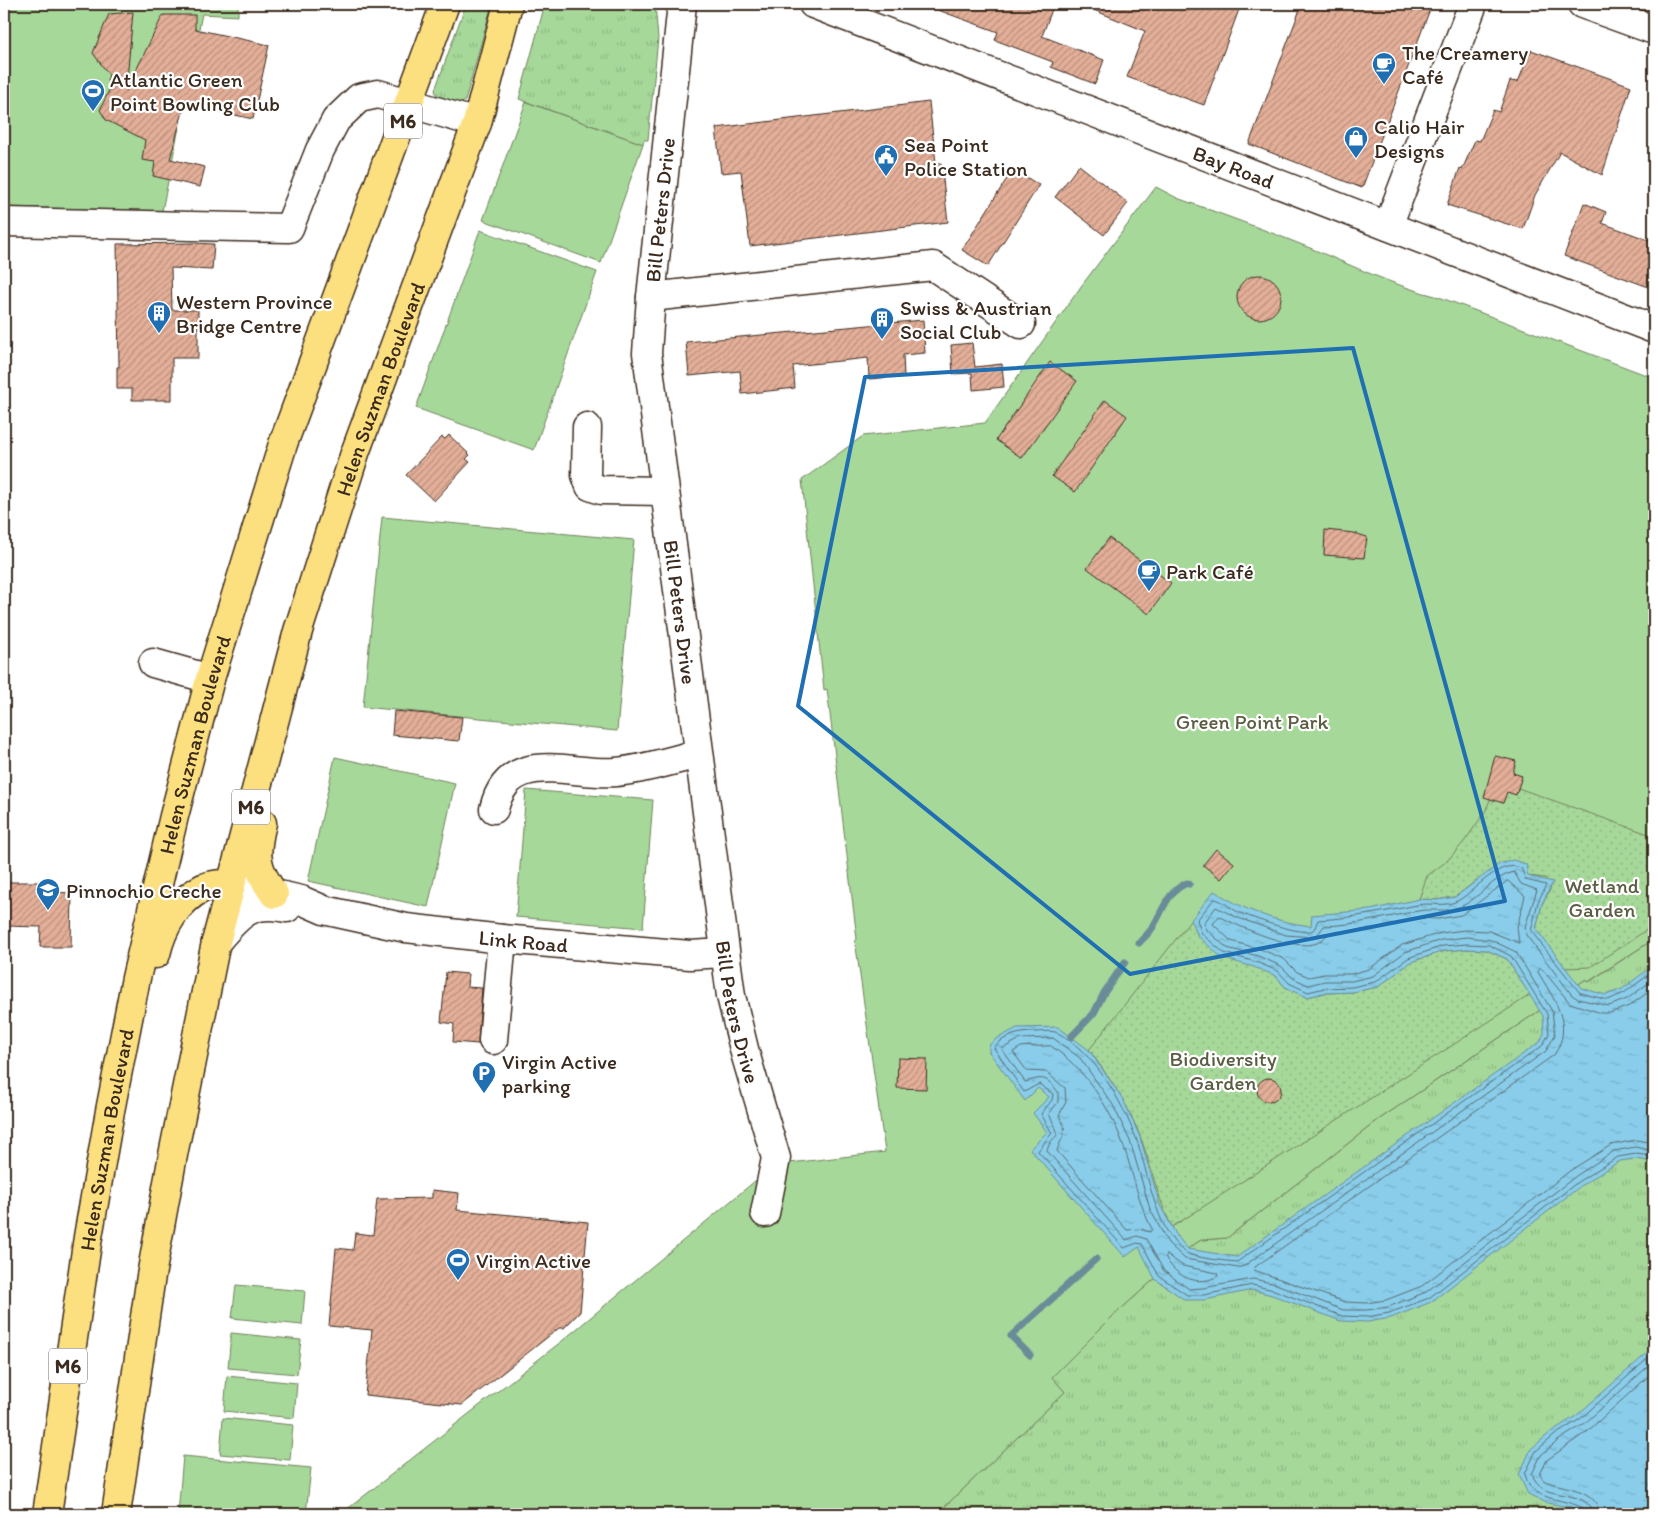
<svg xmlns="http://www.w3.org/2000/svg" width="1658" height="1518" font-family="Itim,sans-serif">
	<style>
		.grass { fill: url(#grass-tufts); stroke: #70815c }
		.park { fill: #a6d89a; stroke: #70815c }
		.garden { fill: url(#garden-dots); stroke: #70815c }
		.water { fill: url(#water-ripples); stroke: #6a8c98 }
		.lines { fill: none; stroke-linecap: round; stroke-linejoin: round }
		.shore { stroke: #5a6b70; stroke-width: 1 }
		.stream { stroke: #6a8c98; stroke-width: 7 }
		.building { fill: url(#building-hatch); stroke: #3b2a1e }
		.minor-casing { stroke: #3b2a1e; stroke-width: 31 }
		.major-casing { stroke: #3b2a1e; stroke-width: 31 }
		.minor { stroke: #fff; stroke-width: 28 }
		.major { stroke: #fce080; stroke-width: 28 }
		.marked { fill: none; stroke: #1f6fb2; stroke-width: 4; stroke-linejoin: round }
		.labels { text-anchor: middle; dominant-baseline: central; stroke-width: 4.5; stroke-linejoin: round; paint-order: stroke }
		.shield { fill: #fff; stroke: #766a62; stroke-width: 1 }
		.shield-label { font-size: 20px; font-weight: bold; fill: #3b2a1e }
		.poi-label { font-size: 21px; fill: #3b2a1e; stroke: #fff; text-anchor: start }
		.street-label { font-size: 21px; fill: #3b2a1e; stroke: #fff }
		.park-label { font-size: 21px; fill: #5b5e43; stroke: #fff }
	</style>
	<defs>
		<pattern id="grass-tufts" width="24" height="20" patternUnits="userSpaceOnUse" patternTransform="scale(1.25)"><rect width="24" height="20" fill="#a6d89a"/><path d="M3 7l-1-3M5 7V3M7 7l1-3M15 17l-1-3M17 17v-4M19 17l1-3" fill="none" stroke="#90ba84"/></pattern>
		<pattern id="garden-dots" width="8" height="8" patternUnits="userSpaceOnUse" patternTransform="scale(1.25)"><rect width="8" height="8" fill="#a6d89a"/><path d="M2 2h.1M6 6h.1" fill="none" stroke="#90ba84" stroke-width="1.8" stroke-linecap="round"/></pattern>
		<pattern id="water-ripples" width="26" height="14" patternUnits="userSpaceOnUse" patternTransform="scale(1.25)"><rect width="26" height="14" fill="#89cdea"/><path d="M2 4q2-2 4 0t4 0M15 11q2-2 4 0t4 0" fill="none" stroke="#77b0c8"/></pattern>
		<pattern id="building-hatch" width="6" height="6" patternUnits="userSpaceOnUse" patternTransform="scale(1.25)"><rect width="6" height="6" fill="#e4af99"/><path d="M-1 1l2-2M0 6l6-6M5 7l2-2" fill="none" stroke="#ba8f7c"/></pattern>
	</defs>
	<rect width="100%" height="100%" fill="#fff"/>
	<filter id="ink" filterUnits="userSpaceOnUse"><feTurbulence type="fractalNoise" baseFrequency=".02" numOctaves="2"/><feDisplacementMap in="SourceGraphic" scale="10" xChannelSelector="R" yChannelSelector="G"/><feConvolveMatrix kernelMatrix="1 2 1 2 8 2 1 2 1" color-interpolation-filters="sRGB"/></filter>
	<g filter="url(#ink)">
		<path class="grass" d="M 466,4 L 492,4 L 465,101 L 460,104 L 437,96 L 435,90 Z
			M 545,4 L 655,4 L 658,38 L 648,140 L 644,140 L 643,144 L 519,99 Z
			M 1654,939 L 1654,1514 L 937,1514 L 1065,1392 L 1051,1377 L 1111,1318 L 1190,1247 L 1201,1240 L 1227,1238 L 1378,1120 L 1586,979 L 1589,982 Z"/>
		<path class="park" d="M 4,4 L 238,4 L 238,16 L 202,14 L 162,211 L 4,207 Z
			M 526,102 L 643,144 L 601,263 L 483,220 Z
			M 1156,187 L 1177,198 C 1221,214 1266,230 1310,248 C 1353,266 1394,286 1439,297 L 1654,378 L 1654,939 L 1588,982 L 1586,979 L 1378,1120 L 1227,1238 L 1201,1240 L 1190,1247 L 1111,1318 L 1052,1377 L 1065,1392 L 937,1514 L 341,1514 L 562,1341 L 761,1176 L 781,1186 L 790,1163 L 885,1152 L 855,940 L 857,939 L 827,689 L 824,690 L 802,480 L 863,436 L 985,423 L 1082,285 Z
			M 480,230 L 597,272 L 534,450 L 416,408 Z
			M 382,517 L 634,540 L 617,731 L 363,707 Z
			M 335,757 L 455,783 L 428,907 L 308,881 Z
			M 526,790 L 653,800 L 643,928 L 516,917 Z
			M 236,1285 L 305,1291 L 302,1325 L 232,1318 Z
			M 231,1333 L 301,1340 L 297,1374 L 228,1368 Z
			M 227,1376 L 297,1383 L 294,1418 L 224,1411 Z
			M 223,1418 L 293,1425 L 290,1460 L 220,1454 Z
			M 183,1456 L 311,1468 L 306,1514 L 178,1514 Z"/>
		<path class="garden" d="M 1498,781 L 1654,836 L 1654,925 L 1590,967 L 1564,968 L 1536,929 L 1542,904 L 1551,888 L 1545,878 L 1528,876 L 1472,884 L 1455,897 L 1437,900 L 1419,899 L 1427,876 L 1447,861 L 1464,842 L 1485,812 Z
			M 1191,920 L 1198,936 L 1276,976 L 1285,987 L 1307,997 L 1325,993 L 1353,992 L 1378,987 L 1411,962 L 1444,951 L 1467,949 L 1487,950 L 1507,959 L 1530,995 L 1172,1227 C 1157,1198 1152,1167 1140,1136 C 1128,1105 1109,1077 1089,1050 Z"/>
		<path class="water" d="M 1513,860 L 1526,864 L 1528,876 L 1553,882 L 1542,904 L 1536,929 L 1581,988 L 1606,995 L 1622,989 L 1654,965 L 1654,1168 L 1649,1161 L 1635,1159 L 1620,1161 L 1582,1185 L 1431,1302 L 1391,1318 L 1368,1322 L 1341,1321 L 1272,1295 L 1252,1290 L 1205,1300 L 1185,1300 L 1155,1279 L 1139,1247 L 1125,1257 L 1030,1149 L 1047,1132 L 1033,1113 L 1049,1097 L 1038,1088 L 1025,1101 L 989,1052 L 989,1045 L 996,1039 L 1017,1028 L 1058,1027 L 1089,1050 L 1123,1099 L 1140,1137 L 1160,1205 L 1177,1236 L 1188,1249 L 1237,1257 L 1540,1042 L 1544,1033 L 1543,1016 L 1507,959 L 1487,950 L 1467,949 L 1444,951 L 1411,962 L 1378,987 L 1353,992 L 1325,993 L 1307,997 L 1285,987 L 1276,976 L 1254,967 L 1222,958 L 1198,936 L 1191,920 L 1214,891 C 1244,910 1275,922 1311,926 L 1312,915 L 1370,910 L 1419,899 L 1437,900 L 1455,897 L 1499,864 Z
			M 1654,1347 L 1654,1514 L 1585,1514 L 1570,1507 L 1547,1503 L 1528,1494 L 1519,1475 L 1531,1449 L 1552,1431 L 1576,1416 Z"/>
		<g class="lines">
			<path class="shore" d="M 1508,881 L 1525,896 L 1517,927 L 1519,943 L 1489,931 L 1465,930 L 1441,933 L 1402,945 L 1369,969 L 1351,974 L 1324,974 L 1309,977 L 1297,972 L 1284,959 L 1260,949 L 1231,941 L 1213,924 L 1219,916 C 1239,927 1296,952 1317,943 C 1322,941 1325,937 1329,933 L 1373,929 L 1421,918 L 1438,919 L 1461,915 Z
				M 1654,971 L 1624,993 L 1608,1000 L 1580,993 L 1531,931 L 1538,902 L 1546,885 L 1526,880 L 1521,868 C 1499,859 1476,890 1459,900 C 1446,908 1431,902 1417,905 C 1384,912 1352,918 1318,920 C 1316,923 1316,928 1313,930 C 1303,937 1250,917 1238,912 C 1230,908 1223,900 1214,899 L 1197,920 L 1202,934 L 1224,953 L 1256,962 L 1278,971 L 1289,983 L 1308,992 L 1325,988 L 1352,987 L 1375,982 L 1408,958 L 1443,946 L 1467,944 L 1489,945 L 1511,956 L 1547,1014 L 1549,1034 L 1542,1046 L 1237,1262 C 1226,1261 1193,1258 1185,1252 C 1155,1231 1148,1170 1136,1138 C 1121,1100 1095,1053 1058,1033 C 1052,1030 1041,1032 1035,1032 C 1021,1032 1003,1035 994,1048 L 1024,1092 L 1039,1084 L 1053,1094 L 1052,1100 L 1041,1114 L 1052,1133 L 1038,1151 L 1124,1248 L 1137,1243 L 1142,1244 L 1159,1276 L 1187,1295 L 1204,1295 L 1252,1285 L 1274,1290 L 1342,1316 L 1367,1317 L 1389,1313 L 1429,1298 L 1579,1181 L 1618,1157 L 1636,1154 L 1650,1156 L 1654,1159
				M 1654,979 L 1627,999 L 1609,1006 L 1578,999 L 1572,995 L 1526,935 L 1525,927 L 1537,890 L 1521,884 L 1514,872 C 1492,877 1479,899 1460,907 C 1446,913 1432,908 1418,911 C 1386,917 1356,925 1324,926 L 1318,934 L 1313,937 L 1286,935 L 1236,917 L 1216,907 L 1204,923 L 1207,930 L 1227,948 L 1258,956 L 1281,966 L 1293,978 L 1308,985 L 1325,981 L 1352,981 L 1373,976 L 1405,952 L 1441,940 L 1467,937 L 1491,940 L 1516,952 L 1552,1011 L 1555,1035 L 1546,1051 L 1244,1266 L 1238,1268 L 1185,1259 L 1168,1243 L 1150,1209 L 1130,1141 L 1113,1105 L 1080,1058 L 1053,1038 L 1020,1039 L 1002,1049 L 1025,1082 C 1041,1078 1045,1074 1058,1092 L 1058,1102 L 1049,1114 C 1066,1146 1052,1129 1047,1151 L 1126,1240 L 1137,1236 L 1146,1239 L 1164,1271 L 1189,1289 L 1203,1288 L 1253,1279 L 1276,1284 L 1343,1310 L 1367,1310 L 1388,1307 L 1426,1292 L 1576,1176 L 1614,1151 L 1635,1147 L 1654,1151
				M 1654,988 L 1629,1006 L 1610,1013 L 1601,1013 L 1570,1003 L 1542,969 L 1539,969 L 1538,972 C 1553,998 1575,1025 1554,1055 L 1255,1267 L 1254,1270 L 1345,1302 L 1366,1303 L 1386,1300 L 1422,1286 L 1571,1170 L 1611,1145 L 1636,1140 L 1654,1143
				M 1051,1046 C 1085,1069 1109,1106 1123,1144 C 1133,1173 1138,1202 1152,1229 L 1150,1232 L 1139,1229 L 1127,1230 L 1057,1151 C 1062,1134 1070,1135 1059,1115 L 1066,1102 L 1065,1088 L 1046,1072 L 1027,1071 L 1013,1052 L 1021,1047 Z
				M 1167,1255 L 1183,1266 L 1217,1273 L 1218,1276 C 1199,1287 1176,1278 1166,1258 Z
				M 1585,1514 L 1583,1508 C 1562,1497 1531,1502 1525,1474 L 1536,1451 L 1555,1435 L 1580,1419 L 1654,1353
				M 1592,1514 C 1590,1486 1539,1504 1532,1474 L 1541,1455 L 1559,1440 L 1584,1424 L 1654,1361
				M 1599,1514 C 1598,1487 1561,1489 1543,1480 L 1540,1474 L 1547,1460 L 1589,1430 L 1654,1371"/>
			<path class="stream" d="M 1139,943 C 1144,937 1151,932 1154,925 C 1164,908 1168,891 1187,883 L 1189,884
				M 1071,1037 L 1094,1013 L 1104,993 L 1125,962
				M 1030,1355 L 1011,1336 L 1096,1259"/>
		</g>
		<path class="building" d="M 927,4 L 1054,4 L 1042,36 L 1104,60 L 1095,84 L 1051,67 L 1053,62 L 995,40 L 998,32 L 927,6 Z
			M 1079,4 L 1241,4 L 1204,105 L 1127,77 L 1145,31 Z
			M 1302,4 L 1432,4 L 1362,188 L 1249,144 Z
			M 133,12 L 126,91 L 163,15 L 195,15 L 195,29 L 269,45 L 253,119 L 185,104 L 170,159 L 205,167 L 200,187 L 153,176 L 155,162 L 142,160 L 145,140 L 106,120 L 100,110 L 112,84 L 107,81 L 109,75 L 93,53 L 109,14 Z
			M 1531,50 L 1631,86 L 1602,175 L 1560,152 L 1535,195 L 1523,229 L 1447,205 L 1460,168 L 1462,170 L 1475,140 L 1480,141 L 1493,110 L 1499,112 L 1510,81 L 1518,82 Z
			M 929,102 L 936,163 L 941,163 L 948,222 L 750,246 L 741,171 L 721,173 L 716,128 Z
			M 1079,165 L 1128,203 L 1104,235 L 1055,197 Z
			M 1013,169 L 1039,185 L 988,266 L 962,250 Z
			M 1584,203 L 1606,212 L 1602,223 L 1654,242 L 1654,289 L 1564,256 Z
			M 194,243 L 214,244 L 212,270 L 171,268 L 172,310 L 198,310 L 198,358 L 172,358 L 172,400 L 132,400 L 132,389 L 117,389 L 117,367 L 119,367 L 117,244 Z
			M1237 297a22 22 0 1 1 44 0a22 22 0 1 1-44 0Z
			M 923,320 L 925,353 L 903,355 L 904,376 L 869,379 L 868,358 L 793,366 L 795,388 L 742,394 L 740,371 L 689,376 L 686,342 Z
			M 972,343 L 975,367 L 1002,364 L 1004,387 L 973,390 L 972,373 L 953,374 L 951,345 Z
			M 1050,362 L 1077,381 L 1022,458 L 996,440 Z
			M 1105,400 L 1127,416 L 1075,492 L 1052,476 Z
			M 449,435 L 470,455 L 466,459 L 470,462 L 434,501 L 406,475 L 442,437 L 445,439 Z
			M 1325,530 L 1354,533 L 1367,537 L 1364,558 L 1324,555 Z
			M 1109,538 L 1171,583 L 1149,614 L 1087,568 Z
			M 394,711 L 462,717 L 459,741 L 392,735 Z
			M 1495,756 L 1516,761 L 1513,773 L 1522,776 L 1516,795 L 1507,792 L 1503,803 L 1484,797 Z
			M 1216,849 L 1234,863 L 1221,879 L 1203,865 Z
			M 4,882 L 49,882 L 49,892 L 72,893 L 71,947 L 40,947 L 41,927 L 4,926 Z
			M 446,972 L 468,974 L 467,987 L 482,988 L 478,1044 L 453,1042 L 454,1024 L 441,1022 Z
			M 898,1058 L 927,1059 L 926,1089 L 897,1088 Z
			M1257 1090a12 12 0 1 1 24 0a12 12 0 1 1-24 0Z
			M 432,1190 L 459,1193 L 457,1210 L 588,1222 L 580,1312 L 564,1328 L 559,1328 L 462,1405 L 365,1395 L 372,1330 L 329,1326 L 336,1248 L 353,1250 L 355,1233 L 373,1235 L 377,1199 L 432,1198 Z"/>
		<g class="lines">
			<g class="minor-casing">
				<g id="minor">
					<path id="s1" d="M 682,4 L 651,297 L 647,353 L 731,996 L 745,1053 L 776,1158 L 765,1213"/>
					<path id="s2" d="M 813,4 L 1654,329"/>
					<path d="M 1582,4 L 1654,30"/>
					<path d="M 4,222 L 289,228 L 320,150 L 336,120 L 359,98 L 378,94 L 477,123"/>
					<path d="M 1388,226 L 1473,4"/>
					<path d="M 651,297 L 933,266 L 1021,324"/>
					<path d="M 587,427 L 586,475 L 590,486 L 601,490 L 664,491"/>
					<path d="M 153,663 L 210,679"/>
					<path d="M 494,809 C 509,746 571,776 616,772 C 643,770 672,760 699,754"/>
					<path id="s3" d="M 231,884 L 301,900 L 324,910 L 406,928 L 502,939 L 690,955 L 724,953"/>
					<path d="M 216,942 C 239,915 250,900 287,908"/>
					<path d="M 493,1040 L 502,939"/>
				</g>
			</g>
			<g class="major-casing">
				<g id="major">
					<path d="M 262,823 C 254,855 255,867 274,894"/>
					<path d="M 156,954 C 162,927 178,900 203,888 C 212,884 222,884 231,884"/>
					<path id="s4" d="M 47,1514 L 88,1237 L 110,1111 L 136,978 L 174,816 L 210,679 L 283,444 L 445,4"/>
					<path id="s5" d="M 116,1514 L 151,1276 L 173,1155 L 216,942 L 298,631 L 355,453 L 477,123 L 508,4"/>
				</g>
			</g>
			<use href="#minor" class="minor"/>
			<use href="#major" class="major"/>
		</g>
	</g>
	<path class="marked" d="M 1353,348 L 1505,901 L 1130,974 L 798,706 L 865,377 Z"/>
	<defs>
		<g id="cafe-pin" transform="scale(1.25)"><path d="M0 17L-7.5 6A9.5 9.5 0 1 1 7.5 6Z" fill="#1f6fb2" stroke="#fff"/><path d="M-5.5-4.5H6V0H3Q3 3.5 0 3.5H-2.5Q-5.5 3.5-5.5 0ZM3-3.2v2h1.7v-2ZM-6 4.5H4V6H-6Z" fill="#fff"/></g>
		<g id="stadium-pin" transform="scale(1.25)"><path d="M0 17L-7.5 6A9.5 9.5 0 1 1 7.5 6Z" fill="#1f6fb2" stroke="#fff"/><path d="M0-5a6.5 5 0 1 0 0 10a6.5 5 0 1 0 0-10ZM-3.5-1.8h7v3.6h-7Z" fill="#fff"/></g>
		<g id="shop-pin" transform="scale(1.25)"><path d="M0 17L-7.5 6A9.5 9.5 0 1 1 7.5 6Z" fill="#1f6fb2" stroke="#fff"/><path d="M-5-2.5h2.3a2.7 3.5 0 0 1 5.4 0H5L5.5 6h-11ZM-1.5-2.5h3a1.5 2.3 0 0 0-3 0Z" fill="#fff"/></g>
		<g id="civic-pin" transform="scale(1.25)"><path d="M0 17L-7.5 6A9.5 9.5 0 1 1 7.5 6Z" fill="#1f6fb2" stroke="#fff"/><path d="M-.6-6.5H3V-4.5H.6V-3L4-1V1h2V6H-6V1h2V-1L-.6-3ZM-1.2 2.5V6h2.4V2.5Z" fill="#fff"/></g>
		<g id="building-pin" transform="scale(1.25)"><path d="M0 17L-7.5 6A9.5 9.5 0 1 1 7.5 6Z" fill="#1f6fb2" stroke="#fff"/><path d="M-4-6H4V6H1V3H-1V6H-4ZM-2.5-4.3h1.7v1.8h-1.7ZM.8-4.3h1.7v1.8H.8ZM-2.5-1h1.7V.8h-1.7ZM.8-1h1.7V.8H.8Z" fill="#fff"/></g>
		<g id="school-pin" transform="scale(1.25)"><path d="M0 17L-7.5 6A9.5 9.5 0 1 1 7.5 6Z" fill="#1f6fb2" stroke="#fff"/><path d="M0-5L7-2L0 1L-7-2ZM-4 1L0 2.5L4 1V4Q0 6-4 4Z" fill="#fff"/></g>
		<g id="parking-pin" transform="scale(1.25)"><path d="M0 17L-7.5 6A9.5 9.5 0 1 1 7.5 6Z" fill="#1f6fb2" stroke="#fff"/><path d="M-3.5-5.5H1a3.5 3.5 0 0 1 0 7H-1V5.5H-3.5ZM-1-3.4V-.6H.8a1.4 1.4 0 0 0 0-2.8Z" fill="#fff"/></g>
	</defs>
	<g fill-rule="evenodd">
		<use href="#cafe-pin" x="1384" y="64"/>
		<use href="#stadium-pin" x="93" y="91"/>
		<use href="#shop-pin" x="1356" y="138"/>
		<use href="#civic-pin" x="886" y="156"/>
		<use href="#building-pin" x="159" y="313"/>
		<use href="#building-pin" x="882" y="319"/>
		<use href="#cafe-pin" x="1149" y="571"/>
		<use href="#school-pin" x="48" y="890"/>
		<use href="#parking-pin" x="484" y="1073"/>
		<use href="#stadium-pin" x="458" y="1260"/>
	</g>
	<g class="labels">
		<g class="shield">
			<rect x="384" y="103.5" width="38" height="35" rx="4"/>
			<rect x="232" y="789.5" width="38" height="35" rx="4"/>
			<rect x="49" y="1348.5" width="38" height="35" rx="4"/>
		</g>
		<g class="shield-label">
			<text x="403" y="121">M6</text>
			<text x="251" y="807">M6</text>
			<text x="68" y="1366">M6</text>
		</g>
		<g class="poi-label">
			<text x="1402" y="52">The Creamery<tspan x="1402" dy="24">Café</tspan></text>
			<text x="110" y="79">Atlantic Green<tspan x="110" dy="24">Point Bowling Club</tspan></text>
			<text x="1374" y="126">Calio Hair<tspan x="1374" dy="24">Designs</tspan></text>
			<text x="904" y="144">Sea Point<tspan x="904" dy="24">Police Station</tspan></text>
			<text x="176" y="301">Western Province<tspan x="176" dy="24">Bridge Centre</tspan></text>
			<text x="900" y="307">Swiss &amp; Austrian<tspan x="900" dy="24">Social Club</tspan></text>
			<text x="1166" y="571">Park Café</text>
			<text x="66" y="890">Pinnochio Creche</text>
			<text x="502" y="1061">Virgin Active<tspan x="502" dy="24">parking</tspan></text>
			<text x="476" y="1260">Virgin Active</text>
		</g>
		<g class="street-label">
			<text stroke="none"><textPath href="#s2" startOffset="451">Bay Road</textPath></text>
			<text transform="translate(660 210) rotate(-84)">Bill Peters Drive</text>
			<text stroke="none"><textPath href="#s5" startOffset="1158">Helen Suzman Boulevard</textPath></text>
			<text stroke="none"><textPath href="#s1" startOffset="612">Bill Peters Drive</textPath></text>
			<text stroke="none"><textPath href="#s4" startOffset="784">Helen Suzman Boulevard</textPath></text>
			<text stroke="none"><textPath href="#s3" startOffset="299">Link Road</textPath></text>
			<text stroke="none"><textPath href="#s1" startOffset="1016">Bill Peters Drive</textPath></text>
			<text stroke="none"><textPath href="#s4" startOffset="379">Helen Suzman Boulevard</textPath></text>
		</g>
		<g class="park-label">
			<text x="1252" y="721">Green Point Park</text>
			<text x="1602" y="885">Wetland<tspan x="1602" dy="24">Garden</tspan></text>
			<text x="1223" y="1058">Biodiversity<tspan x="1223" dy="24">Garden</tspan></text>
		</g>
	</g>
	<rect width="1658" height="1518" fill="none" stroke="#fff" stroke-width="20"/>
	<rect x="10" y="10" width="1638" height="1498" fill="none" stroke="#3b2a1e" stroke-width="2" filter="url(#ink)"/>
</svg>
